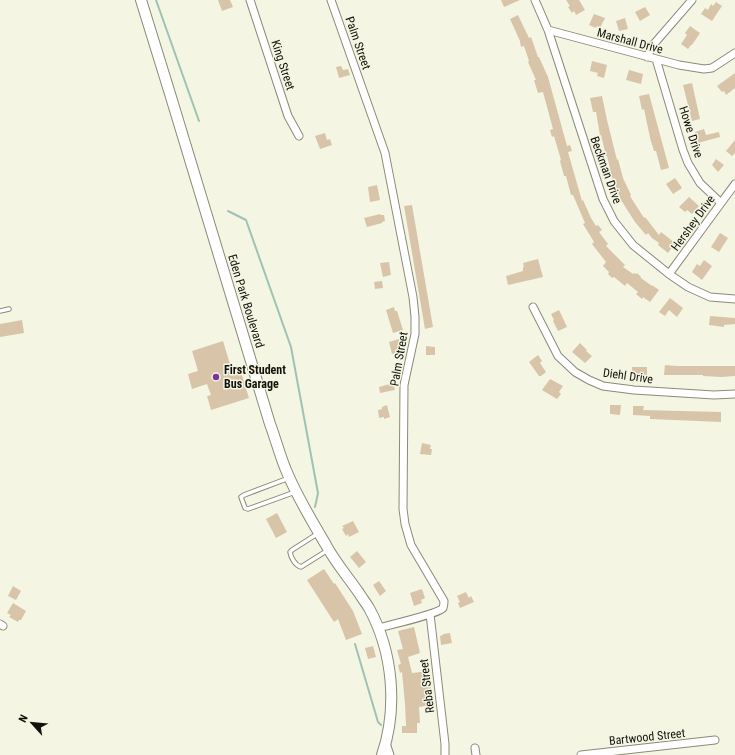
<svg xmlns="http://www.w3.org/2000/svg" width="735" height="755" font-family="'Roboto Condensed',sans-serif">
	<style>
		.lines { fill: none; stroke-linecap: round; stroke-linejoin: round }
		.stream { stroke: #9ec3b5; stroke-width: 2 }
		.building { fill: #d8c5a9 }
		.lane-casing { stroke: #8a8a79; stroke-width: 5.5 }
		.street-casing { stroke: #8a8a79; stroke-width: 9 }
		.secondary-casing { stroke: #8a8a79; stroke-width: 12 }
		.lane { stroke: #fff; stroke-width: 3.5 }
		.street { stroke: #fff; stroke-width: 7 }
		.secondary { stroke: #fff; stroke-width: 10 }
		.poi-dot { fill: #7f31a2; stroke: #f4f5e2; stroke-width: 1.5 }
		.labels { text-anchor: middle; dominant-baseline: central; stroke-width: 3; stroke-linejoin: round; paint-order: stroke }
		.street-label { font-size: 12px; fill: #11120b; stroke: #f4f5e2 }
		.poi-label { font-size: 12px; font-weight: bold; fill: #11120b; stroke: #f4f5e2; text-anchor: start }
	</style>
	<rect width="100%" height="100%" fill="#f4f5e2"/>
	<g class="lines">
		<path class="stream" d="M 156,0 L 199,121
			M 228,211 L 246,220 L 291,347 L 318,493 L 315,507
			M 355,644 L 378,722 L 381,725"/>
	</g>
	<path class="building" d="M 218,0 L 230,0 L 233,7 L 222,11 Z
		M 501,0 L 520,0 L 504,7 Z
		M 566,0 L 579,0 L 585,10 L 576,15 L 574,11 L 572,13 L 568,7 L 570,6 Z
		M 716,2 L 722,6 L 712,21 L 701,14 L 705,8 L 708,10 L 711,4 L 713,6 Z
		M 645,7 L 650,15 L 640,21 L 635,12 Z
		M 594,14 L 605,18 L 600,28 L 597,26 L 596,28 L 589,25 Z
		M 518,15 L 529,38 L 531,37 L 538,57 L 539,57 L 548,77 L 567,146 L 570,145 L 572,151 L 568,152 L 582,201 L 583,200 L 591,218 L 596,226 L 598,225 L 602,230 L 599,232 L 608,244 L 606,246 L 625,265 L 623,267 L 633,274 L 634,273 L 636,274 L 637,273 L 641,277 L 641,278 L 652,286 L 652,285 L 659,290 L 650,302 L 643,297 L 642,299 L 636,294 L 638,292 L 627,283 L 625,286 L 614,277 L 612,278 L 608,274 L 609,272 L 603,266 L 606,262 L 592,244 L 594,242 L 583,224 L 585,223 L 573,195 L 571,195 L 566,176 L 564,176 L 560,161 L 561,160 L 554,136 L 552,137 L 550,130 L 553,129 L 543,92 L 538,93 L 534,80 L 536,80 L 528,62 L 529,61 L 524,46 L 521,47 L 520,42 L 520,41 L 510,19 Z
		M 625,18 L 628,29 L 619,31 L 616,21 Z
		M 690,26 L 700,33 L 692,45 L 691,45 L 688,49 L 681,44 L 687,35 L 685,33 Z
		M 592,61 L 607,65 L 604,78 L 597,76 L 598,73 L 590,71 Z
		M 341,66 L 343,70 L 348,69 L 350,75 L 339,78 L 336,67 Z
		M 629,70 L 643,74 L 641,84 L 626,80 Z
		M 735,73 L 735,88 L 726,95 L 724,91 L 722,92 L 717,86 Z
		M 692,83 L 700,119 L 692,121 L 683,85 Z
		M 649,94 L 669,168 L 661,170 L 656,151 L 654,151 L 651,141 L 651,142 L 644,109 L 642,110 L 639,96 Z
		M 602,96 L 607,120 L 617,160 L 618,159 L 623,178 L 631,195 L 630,196 L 644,218 L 645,217 L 659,235 L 661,232 L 675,243 L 668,253 L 658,245 L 659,243 L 652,238 L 648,233 L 646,235 L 635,222 L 621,200 L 614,185 L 607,156 L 606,156 L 601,135 L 600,135 L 596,112 L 593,112 L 590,98 Z
		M 704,129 L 706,135 L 719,132 L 720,137 L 698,143 L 695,132 Z
		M 325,133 L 327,140 L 330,139 L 332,145 L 320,149 L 315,136 Z
		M 735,140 L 735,153 L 732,156 L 726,151 Z
		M 716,159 L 724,165 L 718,172 L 712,165 Z
		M 675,178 L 682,188 L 673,194 L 666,184 Z
		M 377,185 L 380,200 L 370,202 L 368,187 Z
		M 689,197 L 699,206 L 692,214 L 687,210 L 685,212 L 679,207 Z
		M 412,205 L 433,327 L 425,329 L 404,206 Z
		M 380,214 L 381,215 L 384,215 L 385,221 L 382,222 L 382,223 L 367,227 L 364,218 Z
		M 720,233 L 728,238 L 719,252 L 711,247 Z
		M 538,259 L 543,277 L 508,285 L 506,276 L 523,271 L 523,267 L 524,267 L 523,263 Z
		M 704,260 L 712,266 L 702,280 L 692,272 L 697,264 L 700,266 Z
		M 389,262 L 391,275 L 383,277 L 380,263 Z
		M 382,281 L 383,288 L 375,289 L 374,282 Z
		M 670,298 L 683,308 L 677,317 L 669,310 L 665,316 L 659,312 Z
		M 394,307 L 395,311 L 397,311 L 403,330 L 393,333 L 386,310 Z
		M 559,310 L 567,327 L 558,331 L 553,321 L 554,320 L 551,314 Z
		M 710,316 L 735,318 L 735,324 L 724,325 L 724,327 L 709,325 Z
		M 22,320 L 24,333 L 0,337 L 0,324 Z
		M 399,339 L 401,348 L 399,349 L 399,352 L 392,354 L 389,342 Z
		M 223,341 L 233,374 L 241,372 L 249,398 L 211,410 L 207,396 L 211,395 L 207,384 L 192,389 L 188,374 L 198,371 L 192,351 Z
		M 580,343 L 587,350 L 586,351 L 592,356 L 585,363 L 572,352 Z
		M 426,346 L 435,347 L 435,355 L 426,355 Z
		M 538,355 L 542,361 L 540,363 L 546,372 L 541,376 L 539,376 L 529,362 Z
		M 665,365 L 677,366 L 735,366 L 735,376 L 721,377 L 703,376 L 703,375 L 664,375 Z
		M 632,367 L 647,367 L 647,377 L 632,376 Z
		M 550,379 L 563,386 L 559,392 L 561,394 L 557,399 L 542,390 Z
		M 393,383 L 395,390 L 380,393 L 379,387 Z
		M 387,405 L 390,417 L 384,419 L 384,417 L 379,418 L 378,410 L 382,409 L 382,407 Z
		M 610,405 L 621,405 L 620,415 L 610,414 Z
		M 633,406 L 644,406 L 643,410 L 721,412 L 721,422 L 650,419 L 650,416 L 633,415 Z
		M 422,443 L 431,445 L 430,449 L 432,449 L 431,455 L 420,454 Z
		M 277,513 L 287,532 L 276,538 L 266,519 Z
		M 353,521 L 359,532 L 349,537 L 348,534 L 346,536 L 342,529 L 344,528 L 342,526 Z
		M 357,551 L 366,562 L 359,568 L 350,557 Z
		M 324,569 L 334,584 L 335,583 L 353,611 L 362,634 L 346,640 L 338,619 L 334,622 L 307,580 Z
		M 379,581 L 386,591 L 380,596 L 373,585 Z
		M 13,586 L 21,591 L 16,600 L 8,596 Z
		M 422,589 L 425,598 L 421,600 L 422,603 L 414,606 L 410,593 Z
		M 466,592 L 469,598 L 471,596 L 474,602 L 460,608 L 458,603 L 460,602 L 457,596 Z
		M 13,603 L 26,611 L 21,620 L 19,620 L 18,622 L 9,617 L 11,615 L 7,613 Z
		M 414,627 L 420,653 L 408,657 L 412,673 L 429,671 L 433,705 L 419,707 L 420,723 L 417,723 L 417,733 L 402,733 L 402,726 L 406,726 L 405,704 L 402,672 L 400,673 L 398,665 L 401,664 L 397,650 L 403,649 L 398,631 Z
		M 450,633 L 452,643 L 441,645 L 440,636 L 443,635 L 443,634 Z
		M 373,646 L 376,657 L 368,659 L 365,648 Z"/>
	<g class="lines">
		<g class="lane-casing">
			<path id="lane" d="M 0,311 L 9,309
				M 289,478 L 244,495 L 241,497 L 245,508 L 248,509 L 295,492
				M 317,534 L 292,550 L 290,552 C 291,558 295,565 301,567 L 328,550"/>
		</g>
		<g class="street-casing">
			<path id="street" d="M 250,0 L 288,116 L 299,136
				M 331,0 L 385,153 L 413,297 L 415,317 L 415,334 L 404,385 L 403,509 L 405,524 L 411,545 L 444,601 C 444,604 444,605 443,608 C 438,614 389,625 379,628
				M 535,0 L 548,30 L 603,199 L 614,221 L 633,245 L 669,274 L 688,287 L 710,297 L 735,299
				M 548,30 L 679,65 L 704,69 L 712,68 L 735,53
				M 647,57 L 653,45 L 692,0
				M 656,59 L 683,150 L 688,163 L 700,183 L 721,203
				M 669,274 L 735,184
				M 533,307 L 558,356 L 575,372 L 589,380 L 603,386 L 634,390 L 714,395 L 735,394
				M 430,614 L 445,744 L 445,755
				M 0,624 L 3,626
				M 386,743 L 390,755
				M 475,748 L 476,755
				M 581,755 L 715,740"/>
		</g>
		<g class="secondary-casing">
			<path id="secondary" d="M 141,0 L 171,97 L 270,424 C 276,440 280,456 286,470 C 297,497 312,521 326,545 C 335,562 348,577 359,593 C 362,598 366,603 369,608 C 393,652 398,708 382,755"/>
		</g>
		<use href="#lane" class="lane"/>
		<use href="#street" class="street"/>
		<use href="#secondary" class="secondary"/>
	</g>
	<circle class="poi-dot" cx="216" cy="377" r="4"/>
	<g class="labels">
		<g class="street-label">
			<text transform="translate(630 41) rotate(15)">Marshall Drive</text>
			<text transform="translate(358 43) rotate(71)">Palm Street</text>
			<text transform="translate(283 65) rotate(72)">King Street</text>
			<text transform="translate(691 132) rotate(72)">Howe Drive</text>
			<text transform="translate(606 170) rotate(70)">Beckman Drive</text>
			<text transform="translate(693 223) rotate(-54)">Hershey Drive</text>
			<text transform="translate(246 301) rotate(73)">Eden Park Boulevard</text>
			<text transform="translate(399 359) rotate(-80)">Palm Street</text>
			<text transform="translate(628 376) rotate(8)">Diehl Drive</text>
			<text transform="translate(427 686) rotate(-97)">Reba Street</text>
			<text transform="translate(647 737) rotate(-6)">Bartwood Street</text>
		</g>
		<g class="poi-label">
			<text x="224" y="370">First Student<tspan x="224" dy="14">Bus Garage</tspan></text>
		</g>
	</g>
	<g transform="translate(32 723) rotate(297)" stroke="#f4f5e2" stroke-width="3" paint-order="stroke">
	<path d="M0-3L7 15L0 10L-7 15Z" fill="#11120b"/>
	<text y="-6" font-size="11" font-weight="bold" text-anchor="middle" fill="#11120b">N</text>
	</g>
</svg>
